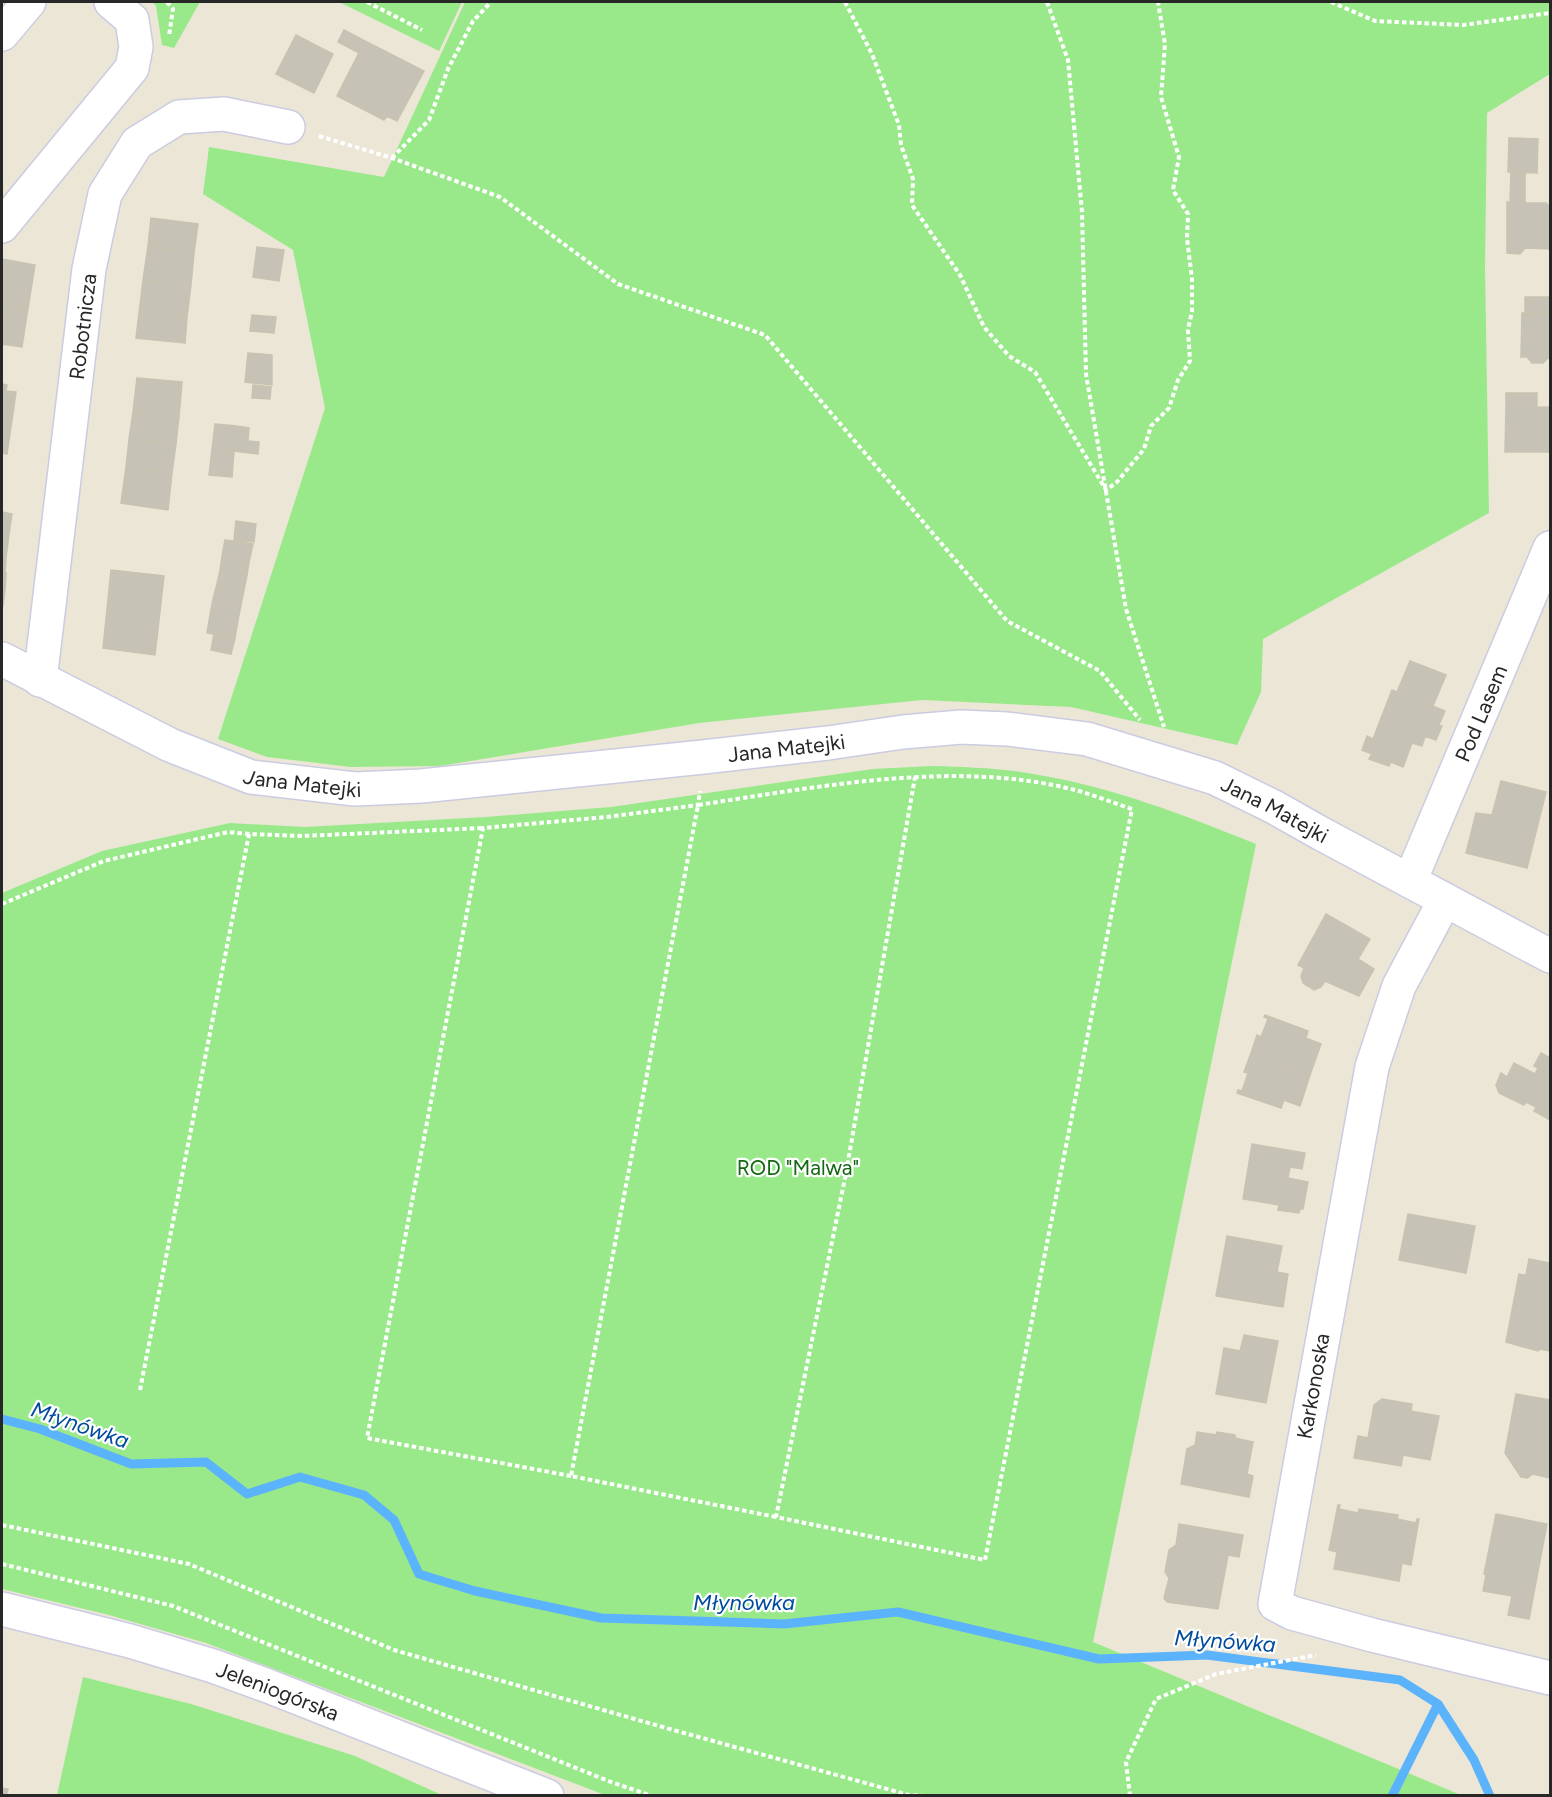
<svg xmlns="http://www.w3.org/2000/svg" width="1552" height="1797" font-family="Figtree,sans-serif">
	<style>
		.green { fill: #99e98b }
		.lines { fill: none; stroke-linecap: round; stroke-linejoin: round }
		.stream { stroke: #5bb3fb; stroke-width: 9 }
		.building { fill: #c6c3b6; stroke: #c7c3b0; stroke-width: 1.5 }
		.minor-casing { stroke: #cbcbe2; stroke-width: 36 }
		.path { stroke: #fff; stroke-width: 4; stroke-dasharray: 4.5 3; stroke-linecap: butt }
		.minor { stroke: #fff; stroke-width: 33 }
		.labels { text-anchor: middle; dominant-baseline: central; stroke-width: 4.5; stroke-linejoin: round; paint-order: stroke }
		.street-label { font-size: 21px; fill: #272727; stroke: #fff }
		.park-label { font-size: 21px; fill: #136911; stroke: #fff }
		.water-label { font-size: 22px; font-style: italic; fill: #004ba1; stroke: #fff }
	</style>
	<rect width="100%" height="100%" fill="#ece6d6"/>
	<path class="green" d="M 152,2 L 200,2 L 174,48 L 162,45 L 156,6 Z
		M 339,2 L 462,2 L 439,51 Z
		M 465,2 L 1550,2 L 1550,74 L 1487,113 L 1485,267 L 1489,513 L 1263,639 L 1261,692 L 1237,745 L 1071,707 L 922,700 L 699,723 L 440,766 L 351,767 L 267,757 L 218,739 L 325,408 L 293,250 L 203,194 L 209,147 L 384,177 Z
		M 932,766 C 966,767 1000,768 1033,774 C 1110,786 1184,815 1256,844 L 1093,1642 L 1461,1795 L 605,1795 L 206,1643 L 109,1615 L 2,1589 L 2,893 L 102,851 L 230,823 L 305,827 L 486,817 L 611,807 L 873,769 Z
		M 83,1677 L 191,1704 L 355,1756 L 442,1795 L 57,1795 Z"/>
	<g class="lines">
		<path class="stream" d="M 2,1419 L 40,1429 L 131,1464 L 206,1462 L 247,1494 L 300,1477 L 364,1495 L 394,1520 L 419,1574 L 475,1591 L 601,1618 L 784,1624 L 898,1612 L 1099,1659 L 1207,1655 L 1400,1680 L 1438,1704 L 1474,1760 L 1490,1796
			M 1392,1796 L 1438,1704"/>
	</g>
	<path class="building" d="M 344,30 L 365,41 L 359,53 L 338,42 Z
		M 296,35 L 333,54 L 314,93 L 276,74 Z
		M 365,41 L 424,71 L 397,121 L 387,116 L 384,120 L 337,96 Z
		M 1509,138 L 1538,139 L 1537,173 L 1508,172 Z
		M 1511,172 L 1525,173 L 1525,203 L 1546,203 L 1550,207 L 1550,249 L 1525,248 L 1520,254 L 1507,253 L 1507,202 L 1510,202 Z
		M 151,218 L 198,224 L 194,253 L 148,246 Z
		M 148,246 L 194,253 L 191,285 L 143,280 Z
		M 257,247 L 284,250 L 279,281 L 253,277 Z
		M 2,259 L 35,265 L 28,308 L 2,303 Z
		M 143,280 L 191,285 L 187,317 L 139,313 Z
		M 1525,297 L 1550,297 L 1550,313 L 1525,313 Z
		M 2,303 L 28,308 L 22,347 L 2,344 Z
		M 139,313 L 187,317 L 185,343 L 136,338 Z
		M 1522,313 L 1550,313 L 1550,358 L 1548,358 L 1543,363 L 1532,363 L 1527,357 L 1521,357 Z
		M 252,315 L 276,317 L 274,333 L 250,331 Z
		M 248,353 L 272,355 L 272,385 L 245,382 Z
		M 137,378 L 182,382 L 179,417 L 133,412 Z
		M 2,384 L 7,385 L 6,391 L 16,392 L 14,406 L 2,402 Z
		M 253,385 L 271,387 L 270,399 L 252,398 Z
		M 1506,393 L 1537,393 L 1537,408 L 1506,408 Z
		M 2,402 L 14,406 L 7,454 L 2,453 Z
		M 1550,407 L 1550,452 L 1505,452 L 1506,408 Z
		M 133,412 L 179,417 L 176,444 L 129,439 Z
		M 215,424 L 236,426 L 234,451 L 212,449 Z
		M 236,426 L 249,428 L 248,441 L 259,442 L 258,454 L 234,451 Z
		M 129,439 L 176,444 L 172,473 L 126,467 Z
		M 212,449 L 234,451 L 232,477 L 209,475 Z
		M 126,467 L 172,473 L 168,510 L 121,503 Z
		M 2,512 L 12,514 L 10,527 L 2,526 Z
		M 236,521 L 256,524 L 254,542 L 234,540 Z
		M 2,526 L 10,527 L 8,542 L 2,541 Z
		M 225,540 L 253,544 L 249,562 L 222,556 Z
		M 2,541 L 8,542 L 6,557 L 2,556 Z
		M 2,556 L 6,557 L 5,573 L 2,573 Z
		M 222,556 L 249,562 L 247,575 L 220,570 Z
		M 111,570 L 164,576 L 155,655 L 103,648 Z
		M 220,570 L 247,575 L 244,590 L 217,584 Z
		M 2,573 L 6,573 L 5,589 L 2,588 Z
		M 217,584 L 244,590 L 241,605 L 213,599 Z
		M 2,588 L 5,589 L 3,606 L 2,606 Z
		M 213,599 L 241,605 L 238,620 L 210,615 Z
		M 210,615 L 238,620 L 235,638 L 207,633 Z
		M 214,634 L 235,638 L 231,654 L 211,650 Z
		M 1410,661 L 1446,675 L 1433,706 L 1397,692 Z
		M 1392,690 L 1445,711 L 1439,725 L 1442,726 L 1436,740 L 1425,736 L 1422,746 L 1412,743 L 1403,767 L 1391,762 L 1389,766 L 1369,759 L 1372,754 L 1362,750 L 1367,736 L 1373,739 Z
		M 1501,781 L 1546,792 L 1527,868 L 1466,853 L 1476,813 L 1492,815 Z
		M 1326,914 L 1370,939 L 1358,959 L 1374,969 L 1359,996 L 1325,981 L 1321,987 L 1314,990 L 1303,983 L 1301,976 L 1304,968 L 1298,965 Z
		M 1265,1015 L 1308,1031 L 1306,1038 L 1321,1044 L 1310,1075 L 1251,1053 L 1257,1035 L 1261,1037 L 1268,1019 L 1264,1017 Z
		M 1251,1053 L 1310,1075 L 1300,1106 L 1284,1100 L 1281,1108 L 1237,1093 L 1238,1090 L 1242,1091 L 1248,1073 L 1244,1072 Z
		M 1541,1053 L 1550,1058 L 1550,1120 L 1534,1111 L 1536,1107 L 1526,1102 L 1524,1105 L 1499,1093 L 1496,1085 L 1501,1073 L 1507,1077 L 1514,1063 L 1535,1074 L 1538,1068 L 1534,1066 Z
		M 1252,1144 L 1305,1153 L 1302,1169 L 1290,1167 L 1288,1178 L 1308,1182 L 1303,1209 L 1300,1209 L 1299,1213 L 1278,1210 L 1279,1205 L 1243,1199 Z
		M 1408,1214 L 1475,1226 L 1466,1273 L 1399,1260 Z
		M 1227,1236 L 1282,1246 L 1277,1272 L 1288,1274 L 1283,1307 L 1216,1296 Z
		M 1529,1259 L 1550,1263 L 1550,1280 L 1526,1275 Z
		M 1519,1274 L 1550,1280 L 1550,1351 L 1540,1349 L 1538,1351 L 1506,1342 Z
		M 1244,1335 L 1278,1341 L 1266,1403 L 1216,1394 L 1224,1348 L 1240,1351 Z
		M 1516,1394 L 1550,1400 L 1550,1478 L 1533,1474 L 1527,1478 L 1521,1477 L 1505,1453 Z
		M 1382,1399 L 1412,1404 L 1411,1411 L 1439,1416 L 1430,1460 L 1403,1455 L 1401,1466 L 1354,1458 L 1358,1436 L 1368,1438 L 1374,1405 Z
		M 1197,1432 L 1216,1435 L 1217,1432 L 1235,1435 L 1235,1438 L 1253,1442 L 1247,1474 L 1253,1476 L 1249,1497 L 1181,1484 L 1187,1449 L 1195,1445 Z
		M 1338,1505 L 1340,1505 L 1339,1509 L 1358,1513 L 1359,1509 L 1378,1512 L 1367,1575 L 1334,1569 L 1337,1552 L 1329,1550 Z
		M 1378,1512 L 1398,1515 L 1397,1519 L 1416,1523 L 1417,1519 L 1419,1519 L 1411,1565 L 1402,1563 L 1399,1581 L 1367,1575 Z
		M 1496,1514 L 1547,1524 L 1529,1619 L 1508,1615 L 1512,1596 L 1483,1591 L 1486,1575 L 1484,1574 Z
		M 1179,1524 L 1243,1535 L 1239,1557 L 1228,1555 L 1218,1609 L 1167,1602 L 1164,1598 L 1169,1578 L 1165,1572 L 1169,1550 L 1176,1545 Z
		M 2,1788 L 8,1789 L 6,1796 L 2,1796 Z"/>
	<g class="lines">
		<g class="minor-casing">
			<g id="minor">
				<path d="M 2,34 L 29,2"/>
				<path d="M 2,226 L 132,68 L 136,47 L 132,20 L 111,2"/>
				<path id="s1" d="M 2,659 L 170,745 L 251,777 L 355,789 L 421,786 L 703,757 L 828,743 L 903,732 L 961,727 L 1007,729 L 1087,739 L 1215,778 L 1274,807 L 1320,833 L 1550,956"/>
				<path id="s2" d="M 40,680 L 89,269 L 105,194 L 137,143 L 179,117 L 224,114 L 288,127"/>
				<path id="s3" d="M 1410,881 L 1550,548"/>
				<path d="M 1445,900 L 1399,986 L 1372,1067 L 1275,1604 L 1292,1613 L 1372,1635 L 1550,1678"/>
				<path id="s4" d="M 2,1609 L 130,1641 L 213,1666 L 268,1686 L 547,1796"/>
			</g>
		</g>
		<path class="path" d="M 167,2 L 173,9 L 169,36
			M 367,2 L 422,30
			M 845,2 L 872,54 L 899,125 L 901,145 L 913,179 L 912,205 L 960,275 L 984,327 L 1009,356 L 1035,372 L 1106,490 L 1117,482 L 1144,449 L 1151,426 L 1169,408 L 1178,380 L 1190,361 L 1188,330 L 1192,311 L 1192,279 L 1187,238 L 1188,214 L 1173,190 L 1179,157 L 1161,97 L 1165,44 L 1158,2
			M 1047,2 L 1068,60 L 1082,212 L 1086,374 L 1126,609 L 1164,727
			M 1331,2 L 1375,21 L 1463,25 L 1550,13
			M 319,136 L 392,158 L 500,197 L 618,284 L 765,335 L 1007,621 L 1100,671 L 1140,720
			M 392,158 L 429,120 L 448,69 L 473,21 L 491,2
			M 2,904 L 104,861 L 228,832 L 249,834
			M 140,1390 L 249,834 L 302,836 L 483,828
			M 571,1476 L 367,1438 L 483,828 L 607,817 L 698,805 L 700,791
			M 776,1517 L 571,1476 L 698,805 C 818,787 955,759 1075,790 C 1094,795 1113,803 1132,809 L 985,1560 L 776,1517 L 846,1173 L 915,777
			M 2,1525 L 189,1564 L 394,1650 L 666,1728 L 909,1795 L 925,1796
			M 2,1564 L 173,1606 L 611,1782 L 652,1796
			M 1130,1796 L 1126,1762 L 1156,1699 L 1216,1674 L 1316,1655"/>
		<use href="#minor" class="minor"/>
	</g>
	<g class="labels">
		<g class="street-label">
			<text stroke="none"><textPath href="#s2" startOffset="356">Robotnicza</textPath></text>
			<text stroke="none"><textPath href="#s3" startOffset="182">Pod Lasem</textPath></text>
			<text stroke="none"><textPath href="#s1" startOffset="814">Jana Matejki</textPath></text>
			<text stroke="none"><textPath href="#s1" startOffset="328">Jana Matejki</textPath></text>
			<text stroke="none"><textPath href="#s1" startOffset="1318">Jana Matejki</textPath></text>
			<text transform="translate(1313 1386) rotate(-80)">Karkonoska</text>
			<text stroke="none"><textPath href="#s4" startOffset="288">Jeleniogórska</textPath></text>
		</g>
		<g class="park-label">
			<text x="798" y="1167">ROD "Malwa"</text>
		</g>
		<g class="water-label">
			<text transform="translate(80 1425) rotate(19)">Młynówka</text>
			<text x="744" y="1602">Młynówka</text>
			<text transform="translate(1225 1641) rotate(4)">Młynówka</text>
		</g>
	</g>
	<rect width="1552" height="1797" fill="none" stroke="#272727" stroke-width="6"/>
</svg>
